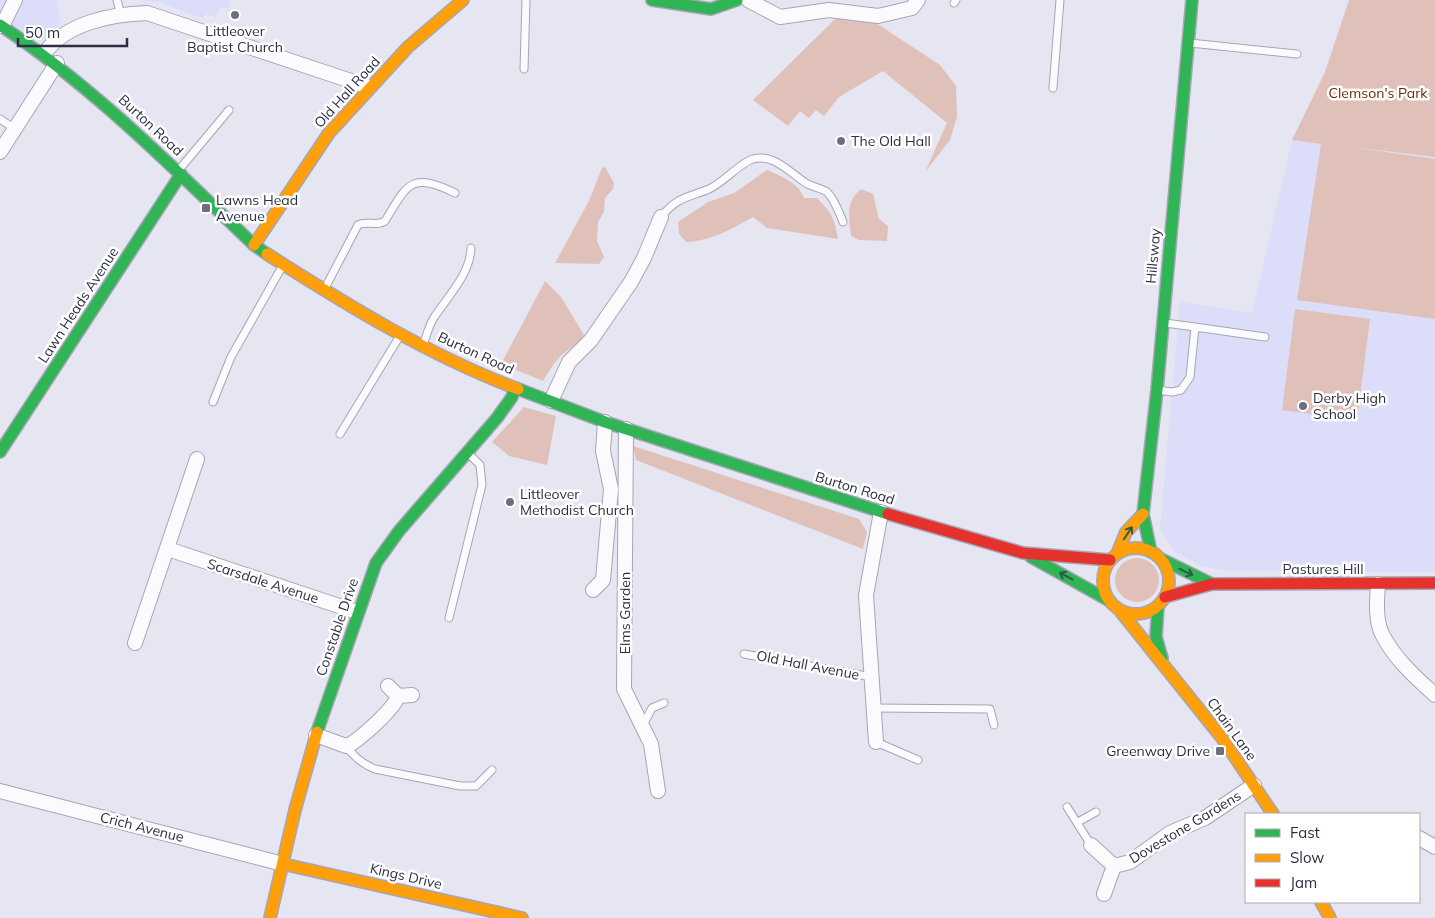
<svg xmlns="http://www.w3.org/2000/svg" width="1435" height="918" font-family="Mulish,sans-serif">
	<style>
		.built { fill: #dcddf8 }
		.green { fill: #e0c1b9 }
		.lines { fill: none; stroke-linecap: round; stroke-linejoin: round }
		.lane-casing { stroke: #a6a5b5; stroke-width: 9 }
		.street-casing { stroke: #a6a5b5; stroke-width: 16 }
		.fast-casing { stroke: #a6a5b5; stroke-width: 14 }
		.slow-casing { stroke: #a6a5b5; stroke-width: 14 }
		.jam-casing { stroke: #a6a5b5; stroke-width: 14 }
		.lane { stroke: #fbfbfd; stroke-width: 7 }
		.street { stroke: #fbfbfd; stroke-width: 14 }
		.fast { stroke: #30b455; stroke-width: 11 }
		.slow { stroke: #ff9f0a; stroke-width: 11 }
		.jam { stroke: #e5322d; stroke-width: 11 }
		.oneway { stroke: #2e5c49 }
		.poi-dot { fill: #6e6e81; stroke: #fff; stroke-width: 2 }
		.labels { text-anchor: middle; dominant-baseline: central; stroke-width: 5; stroke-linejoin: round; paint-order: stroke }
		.poi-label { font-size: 14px; fill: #2d2d43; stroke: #fff; text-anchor: start }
		.street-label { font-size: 14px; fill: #2d2d43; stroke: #fff }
		.park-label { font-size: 14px; fill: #6c2802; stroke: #fff }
	</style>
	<rect width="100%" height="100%" fill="#e6e6f3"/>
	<path class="built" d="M 0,0 L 57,0 L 61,23 L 46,40 L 0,20 Z
		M 141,0 L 231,0 L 228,9 L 220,7 L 216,17 L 207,14 L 202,18 L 160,3 Z
		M 1292,140 L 1435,157 L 1435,572 L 1229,571 L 1201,566 L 1175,552 L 1160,529 L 1180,302 L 1252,313 Z"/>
	<path class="green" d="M 1349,0 L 1435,0 L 1435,157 L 1351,147 L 1435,159 L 1435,319 L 1297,300 L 1321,144 L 1292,140 L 1325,72 Z
		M 838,16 L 873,21 L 940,65 L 956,86 L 957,117 L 950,140 L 925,172 L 947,123 L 883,71 L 839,97 L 824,116 L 816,110 L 809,118 L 800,111 L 788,126 L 753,100 Z
		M 605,167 L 614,183 L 613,189 L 605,198 L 604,212 L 598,222 L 597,241 L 604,257 L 599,264 L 555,263 L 589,201 L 602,168 Z
		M 767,170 C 782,177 798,182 804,198 L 817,198 C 831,212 835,219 838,239 L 767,228 L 753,217 C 731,229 712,241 686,242 L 679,234 L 678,222 L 708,202 L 734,193 Z
		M 861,189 L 873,194 L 879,219 L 888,226 L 887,241 L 859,240 L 851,236 C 849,217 845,202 861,189 Z
		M 545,281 L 561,297 L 584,335 C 577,347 565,350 557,360 C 552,366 547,374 543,381 L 501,364 Z
		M 1295,309 L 1370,319 L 1357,420 L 1282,410 Z
		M 524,407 L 556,416 L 547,465 L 509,456 L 492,442 Z
		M 633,446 L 859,519 L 867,532 L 863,549 L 636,460 Z
		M1115 580a22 22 0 1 1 44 0a22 22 0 1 1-44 0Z"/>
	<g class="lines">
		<g class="lane-casing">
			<path id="lane" d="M 117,0 L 121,15
				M 954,3 L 956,0
				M 1190,43 L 1297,54
				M 524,69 L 526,0
				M 1053,88 L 1060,0
				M 0,119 L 15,129
				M 178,171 L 229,110
				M 661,217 C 677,197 687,198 709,189 C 723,183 741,162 753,159 C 774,153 790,173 806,183 C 812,187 821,188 827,192 C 835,200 839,212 843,222
				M 324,290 L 358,225 C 367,220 376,227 385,221 C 408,183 411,172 455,193
				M 1195,327 L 1265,337
				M 423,345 C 427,335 429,324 435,316 C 449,295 470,274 471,248
				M 1157,390 L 1172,392 L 1181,390 L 1190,377 L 1195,327 L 1165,323
				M 213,402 L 231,357 L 283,265
				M 340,434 L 401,334
				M 449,618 L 482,485 L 480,465 L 468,453
				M 744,654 L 872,677
				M 874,708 L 990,709 L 994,725
				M 643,725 L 652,708 L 664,703
				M 876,742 L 918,760
				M 346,746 C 354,757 362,764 375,769 L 460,786 L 476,786 L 492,770
				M 1067,807 L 1091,845
				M 1078,822 L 1096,812"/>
		</g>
		<g class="street-casing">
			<path id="street" d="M 748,0 L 780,17 L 829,10 L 878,16 L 912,8 L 918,0
				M 2,26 L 15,0
				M 44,54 C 65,23 112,14 147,13 L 369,87
				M 0,152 L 57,63
				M 551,401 L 569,362 L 591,340 L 631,282 L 644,258 L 661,217
				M 626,429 L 624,689 L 651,744 L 658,791
				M 168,549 L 357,612
				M 1378,584 C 1377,599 1375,619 1382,634 C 1394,658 1415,677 1435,695
				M 593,590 L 603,580 L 611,489 L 603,451 L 605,422
				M 135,643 L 197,459
				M 388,686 L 398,696 L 412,695
				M 316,735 L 346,746 L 351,744 C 364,735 394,709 398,696
				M 876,742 L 866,595 L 881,512
				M 0,791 L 283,864
				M 1419,838 L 1435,847
				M 1091,845 L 1114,866 L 1130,862 L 1170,833 L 1205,818 L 1254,785
				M 1104,894 L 1114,866"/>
		</g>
		<g class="fast-casing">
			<path id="fast" d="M 652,0 L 711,9 L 737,0
				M 0,25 C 95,88 172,167 254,245 L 267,254
				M 518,389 L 605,422 L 888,514
				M 0,452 L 181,174
				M 1151,552 L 1143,514 L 1157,390 L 1192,0
				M 1031,557 L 1108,600
				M 1161,559 L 1212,584
				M 1158,606 L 1156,637 L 1162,658
				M 317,732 L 376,563 L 399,531 L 497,418 L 512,397 L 515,388"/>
		</g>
		<g class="slow-casing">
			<path id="slow" d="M 254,245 L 329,133 L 408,47 L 463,0
				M 267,254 C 347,305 430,356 518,389
				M1103 581a33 33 0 1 1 66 0a33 33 0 1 1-66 0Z
				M 1117,554 L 1126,532 L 1143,514
				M 1121,612 L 1222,738 L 1273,814
				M 283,864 L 522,918
				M 1321,902 L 1330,918
				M 270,918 L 295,810 L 317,732"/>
		</g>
		<g class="jam-casing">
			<path id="jam" d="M 888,514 L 1023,553 L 1110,560
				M 1165,597 L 1212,584 L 1435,583"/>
		</g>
		<use href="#lane" class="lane"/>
		<use href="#street" class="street"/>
		<use href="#fast" class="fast"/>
		<use href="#slow" class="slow"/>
		<use href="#jam" class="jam"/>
	</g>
	<defs><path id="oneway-shaft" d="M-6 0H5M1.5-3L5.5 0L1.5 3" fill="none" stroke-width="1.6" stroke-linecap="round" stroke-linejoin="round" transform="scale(1.25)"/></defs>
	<g class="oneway">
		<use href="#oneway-shaft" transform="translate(1128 533) rotate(-57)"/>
		<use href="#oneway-shaft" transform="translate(1186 572) rotate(26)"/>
		<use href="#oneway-shaft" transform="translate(1066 576) rotate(-151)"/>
	</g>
	<g class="poi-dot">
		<circle cx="235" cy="15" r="5"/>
		<circle cx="841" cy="141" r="5"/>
		<rect x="201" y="203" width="10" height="10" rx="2.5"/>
		<circle cx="1303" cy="406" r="5"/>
		<circle cx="510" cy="502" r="5"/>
		<rect x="1215" y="746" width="10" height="10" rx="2.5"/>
	</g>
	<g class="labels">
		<g class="poi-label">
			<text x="235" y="31" text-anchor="middle">Littleover<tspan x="235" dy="16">Baptist Church</tspan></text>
			<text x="851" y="141">The Old Hall</text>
			<text x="216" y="200">Lawns Head<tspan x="216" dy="16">Avenue</tspan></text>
			<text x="1313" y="398">Derby High<tspan x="1313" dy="16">School</tspan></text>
			<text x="520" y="494">Littleover<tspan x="520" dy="16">Methodist Church</tspan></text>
			<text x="1210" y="751" text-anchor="end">Greenway Drive</text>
		</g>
		<g class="street-label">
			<text transform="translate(347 92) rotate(-48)">Old Hall Road</text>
			<text transform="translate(151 125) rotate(43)">Burton Road</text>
			<text transform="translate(1153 256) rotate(-85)">Hillsway</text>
			<text transform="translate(78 305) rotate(-57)">Lawn Heads Avenue</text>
			<text transform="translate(476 353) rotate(25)">Burton Road</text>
			<text transform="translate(855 488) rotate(17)">Burton Road</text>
			<text x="1323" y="569">Pastures Hill</text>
			<text transform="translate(263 581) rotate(18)">Scarsdale Avenue</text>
			<text transform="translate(625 613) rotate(-90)">Elms Garden</text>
			<text transform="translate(337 627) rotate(-71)">Constable Drive</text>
			<text transform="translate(808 665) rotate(11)">Old Hall Avenue</text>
			<text transform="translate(1232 729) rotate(54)">Chain Lane</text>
			<text transform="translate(142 827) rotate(14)">Crich Avenue</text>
			<text transform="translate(1185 827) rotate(-31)">Dovestone Gardens</text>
			<text transform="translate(406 876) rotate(13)">Kings Drive</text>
		</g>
		<g class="park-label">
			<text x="1378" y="93">Clemson's Park</text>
		</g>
	</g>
	<rect x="1245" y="813" width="175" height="90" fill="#ffffff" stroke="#ababb4"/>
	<rect x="1255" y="829" width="25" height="8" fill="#30b455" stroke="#ababb4"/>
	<text x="1290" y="838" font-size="15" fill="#2d2d43">Fast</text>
	<rect x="1255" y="854" width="25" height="8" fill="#ff9f0a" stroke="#ababb4"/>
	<text x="1290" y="863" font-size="15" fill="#2d2d43">Slow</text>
	<rect x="1255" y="879" width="25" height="8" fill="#e5322d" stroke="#ababb4"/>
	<text x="1290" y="888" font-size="15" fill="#2d2d43">Jam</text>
	<path d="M18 38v8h109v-8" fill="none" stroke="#2d2d43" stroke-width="2.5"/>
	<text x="25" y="38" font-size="15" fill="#2d2d43" stroke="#ffffff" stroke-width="4" paint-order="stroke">50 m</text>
</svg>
